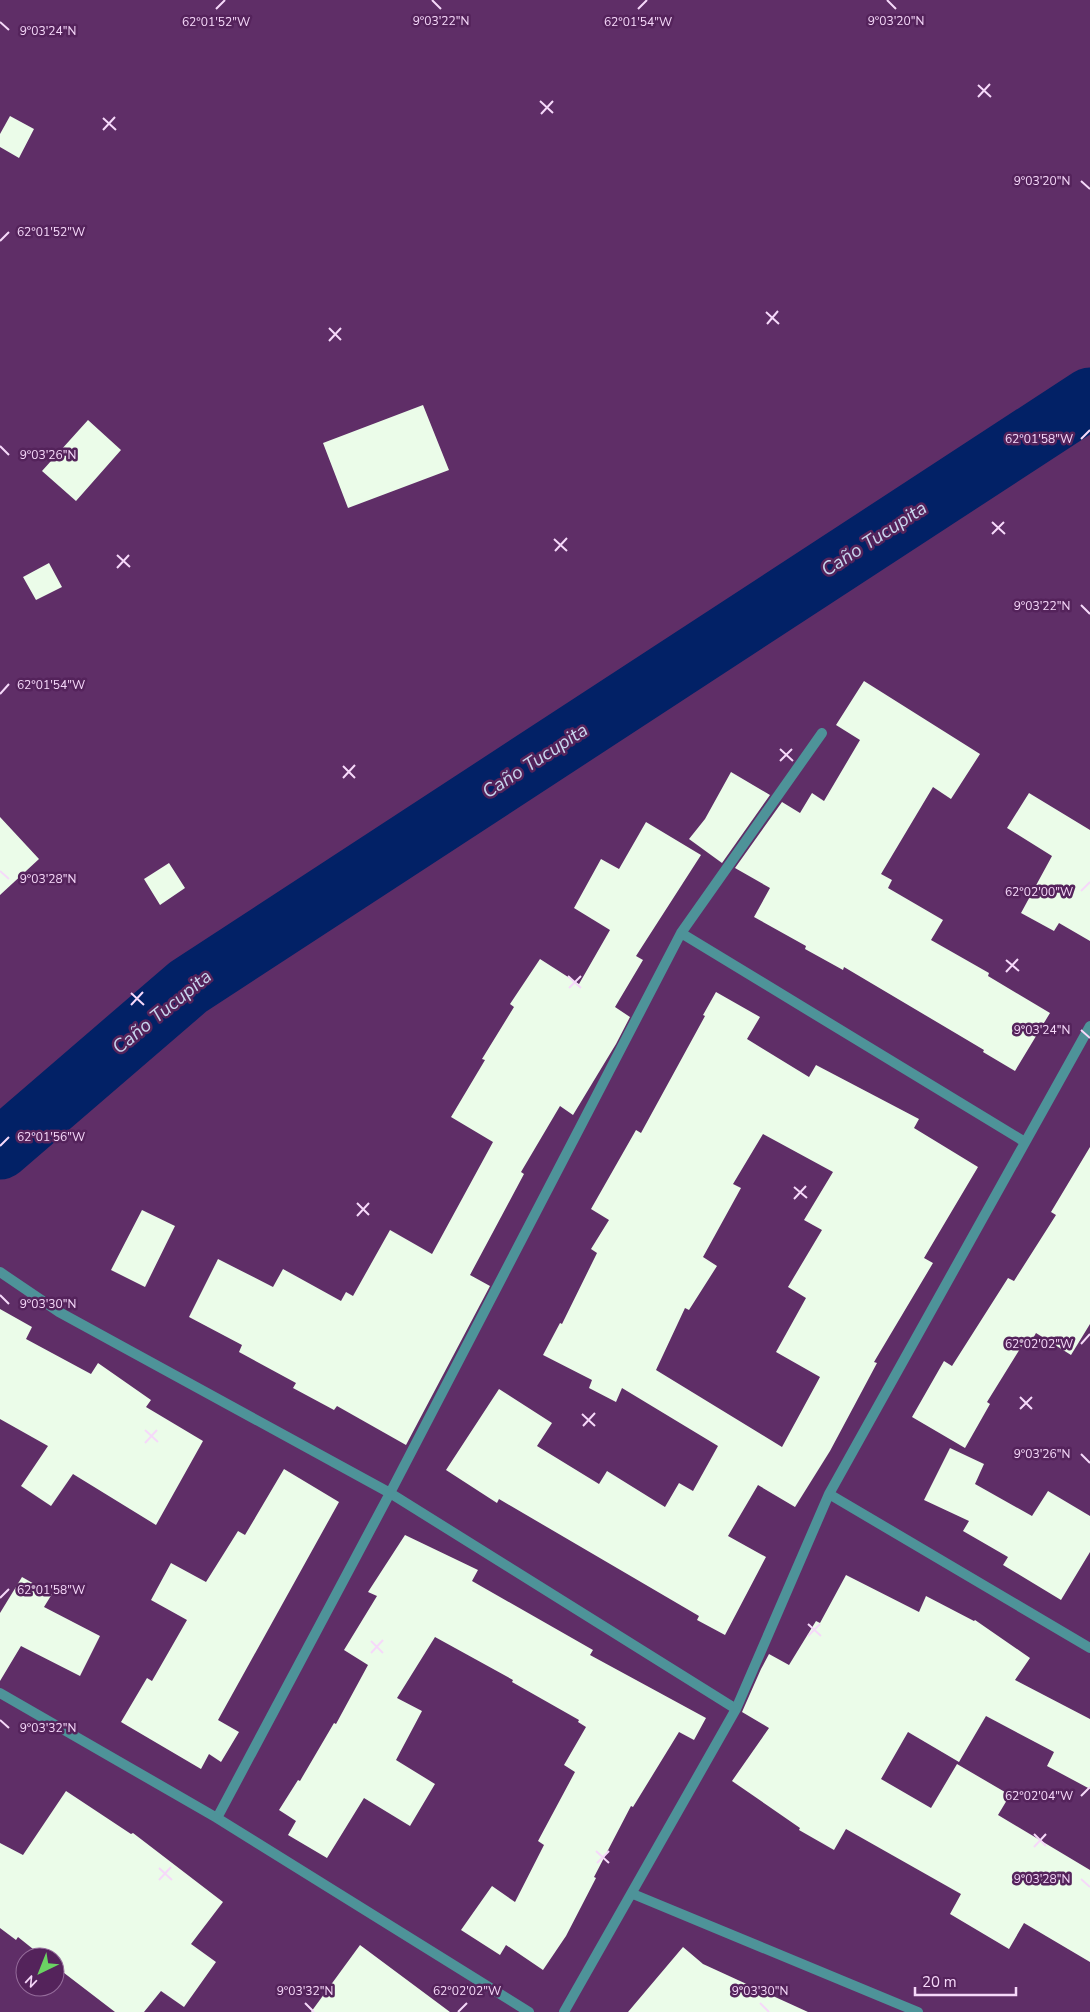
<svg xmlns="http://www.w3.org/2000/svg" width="1090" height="2012" font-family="'Nunito Sans',sans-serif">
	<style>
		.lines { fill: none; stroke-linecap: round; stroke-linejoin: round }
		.river { stroke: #022166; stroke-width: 61 }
		.building { fill: #ebfce9; fill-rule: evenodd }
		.street { stroke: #4e9399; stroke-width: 10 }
		.ticks { fill: none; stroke: #f6d9fa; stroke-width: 2 }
		.labels { text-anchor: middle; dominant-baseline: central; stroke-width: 5; stroke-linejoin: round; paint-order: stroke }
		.water-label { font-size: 19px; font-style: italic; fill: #c7d5ed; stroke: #54235b }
		.ticks-label { font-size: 12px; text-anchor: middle; fill: #f6d9fa; stroke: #54235b; stroke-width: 5; stroke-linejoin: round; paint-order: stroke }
	</style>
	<rect width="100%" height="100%" fill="#5f2e67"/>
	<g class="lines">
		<path class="river" d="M 0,1149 L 188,987 L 1090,398"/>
	</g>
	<path class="building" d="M 10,116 L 34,129 L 19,158 L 0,147 L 0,134 Z
		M 423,405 L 449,470 L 348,508 L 323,443 Z
		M 88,420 L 121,450 L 76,501 L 42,471 Z
		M 49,563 L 62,587 L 36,600 L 23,577 Z
		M 864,681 L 980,754 L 951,799 L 933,787 L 881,874 L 892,880 L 888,888 L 943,920 L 931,940 L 989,973 L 988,976 L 1050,1013 L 1015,1071 L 983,1052 L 984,1050 L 844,967 L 843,970 L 805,949 L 806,946 L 754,917 L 770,888 L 735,868 L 782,802 L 800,813 L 812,793 L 824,801 L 860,740 L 836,725 Z
		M 731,772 L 770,795 L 722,863 L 689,839 L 705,819 Z
		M 1029,793 L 1090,830 L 1090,941 L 1059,923 L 1054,931 L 1021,913 L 1052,856 L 1007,828 Z
		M 0,817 L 39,859 L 0,895 Z
		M 646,822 L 701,855 L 636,956 L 643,960 L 615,1007 L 630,1017 L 616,1044 L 573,1115 L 560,1106 L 521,1172 L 524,1174 L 470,1275 L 490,1286 L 406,1445 L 337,1406 L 334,1410 L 293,1388 L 296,1383 L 239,1352 L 242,1345 L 189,1317 L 218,1259 L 273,1287 L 283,1269 L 341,1301 L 346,1292 L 353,1296 L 390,1230 L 432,1254 L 493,1142 L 451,1117 L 485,1060 L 482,1059 L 514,1007 L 510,1004 L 540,959 L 579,984 L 610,930 L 574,908 L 601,859 L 619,869 Z
		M 169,863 L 185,888 L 160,905 L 144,879 Z
		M 716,992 L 760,1017 L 747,1039 L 809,1077 L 816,1065 L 919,1119 L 914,1128 L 978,1167 L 924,1258 L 933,1263 L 874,1362 L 877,1363 L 830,1451 L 795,1507 L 758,1485 L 728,1536 L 766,1557 L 725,1635 L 697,1620 L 699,1616 L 499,1499 L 497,1503 L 446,1470 L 499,1389 L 552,1423 L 537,1446 L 599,1484 L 607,1471 L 665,1507 L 679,1483 L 693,1491 L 718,1446 L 622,1388 L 616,1402 L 589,1388 L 592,1380 L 543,1355 L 560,1323 L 562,1324 L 597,1253 L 591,1249 L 609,1220 L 591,1209 L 636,1130 L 641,1133 L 705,1016 L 703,1015 ZM 763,1134 L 833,1172 L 804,1220 L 822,1230 L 788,1287 L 806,1298 L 776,1352 L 820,1377 L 782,1447 L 656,1370 L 685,1308 L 689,1310 L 717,1266 L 703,1257 L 741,1188 L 733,1184 Z
		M 1090,1147 L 1090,1324 L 1071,1355 L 1036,1333 L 1031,1342 L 1026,1339 L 987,1402 L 990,1404 L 965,1448 L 912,1417 L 944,1361 L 952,1366 L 1008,1278 L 1014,1281 L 1056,1215 L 1051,1212 Z
		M 142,1210 L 175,1226 L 145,1287 L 111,1270 Z
		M 0,1309 L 32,1327 L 26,1339 L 91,1374 L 98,1363 L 151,1400 L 146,1407 L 203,1441 L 156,1525 L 73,1474 L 51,1506 L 21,1486 L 48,1446 L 0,1419 Z
		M 950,1448 L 984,1464 L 975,1484 L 1032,1516 L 1048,1491 L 1090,1516 L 1090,1552 L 1061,1600 L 1003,1565 L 1008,1557 L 963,1531 L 969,1521 L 924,1500 Z
		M 284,1469 L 339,1502 L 218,1720 L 239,1732 L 221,1762 L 209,1754 L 201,1769 L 121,1722 L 147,1678 L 152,1681 L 187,1620 L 151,1600 L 171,1563 L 206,1582 L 238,1531 L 245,1535 Z
		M 405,1535 L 478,1570 L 472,1581 L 593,1650 L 590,1655 L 706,1718 L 694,1740 L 679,1732 L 633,1807 L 631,1806 L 594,1877 L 596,1878 L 566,1936 L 543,1970 L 506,1945 L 500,1955 L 461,1930 L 492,1886 L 515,1902 L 544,1845 L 538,1841 L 575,1772 L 564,1765 L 586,1727 L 578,1722 L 579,1720 L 512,1682 L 513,1680 L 435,1637 L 397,1698 L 422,1711 L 396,1760 L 435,1784 L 410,1826 L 364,1798 L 327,1858 L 288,1835 L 296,1821 L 279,1810 L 298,1780 L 300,1781 L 334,1723 L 336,1724 L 368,1665 L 344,1650 L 377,1596 L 368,1592 Z
		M 846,1575 L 919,1612 L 926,1596 L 974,1621 L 975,1620 L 1030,1658 L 1015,1680 L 1090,1719 L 1090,1789 L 1047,1766 L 1054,1752 L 986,1716 L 959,1762 L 908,1732 L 881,1779 L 931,1808 L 957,1764 L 1010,1795 L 998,1815 L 1090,1870 L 1090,1962 L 1024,1923 L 1009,1949 L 950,1914 L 961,1894 L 846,1829 L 834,1850 L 799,1830 L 800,1828 L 732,1781 L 769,1728 L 742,1712 L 761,1669 L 769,1654 L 789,1665 L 816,1621 L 820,1623 Z
		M 22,1577 L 52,1594 L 44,1607 L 100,1636 L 80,1676 L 21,1646 L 0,1681 L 0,1613 Z
		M 66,1791 L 131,1834 L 133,1833 L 223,1902 L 191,1944 L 216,1962 L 184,2007 L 161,1991 L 144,2012 L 115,2012 L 55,1966 L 55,1957 L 43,1957 L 18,1937 L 16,1940 L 0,1928 L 0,1843 L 23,1855 Z
		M 360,1945 L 450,2012 L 311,2012 Z
		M 683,1947 L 703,1964 L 808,2012 L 628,2012 Z"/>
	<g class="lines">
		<path class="street" d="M 681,933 L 1025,1142
			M 0,1272 L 59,1312 L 390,1493 L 736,1709
			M 829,1494 L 1090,1648
			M 0,1693 L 217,1818 L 529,2012
			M 217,1818 L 390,1493 L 681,933 L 822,733
			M 633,1894 L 918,2012
			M 564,2012 L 736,1709 L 829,1494 L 1090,1026"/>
	</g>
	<path class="ticks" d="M 432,0 L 441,9M 887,0 L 896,9M 216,9 L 225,0M 638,9 L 647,0M 0,22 L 9,30M 978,85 L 991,97M 978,97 L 990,84M 540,101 L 553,113M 541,114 L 553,101M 103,118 L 116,130M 103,130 L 115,117M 1081,181 L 1090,189M 0,241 L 9,232M 766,312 L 779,324M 767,324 L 778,311M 329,328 L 341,340M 329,341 L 341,328M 1081,439 L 1090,430M 0,446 L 9,455M 992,522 L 1005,534M 992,534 L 1004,522M 554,539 L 567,551M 555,551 L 567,538M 117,555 L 130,567M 117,568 L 129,555M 1081,605 L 1090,614M 0,694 L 9,684M 780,749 L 793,761M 780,761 L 792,749M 343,766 L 355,778M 343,778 L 355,765M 0,871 L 9,879M 1081,891 L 1090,882M 1006,960 L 1019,971M 1006,972 L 1018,959M 568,976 L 581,988M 569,988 L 581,976M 131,993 L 144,1005M 131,1005 L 143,992M 1081,1030 L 1090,1038M 0,1146 L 9,1137M 794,1187 L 807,1198M 794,1199 L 806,1186M 357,1203 L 369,1215M 357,1216 L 369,1203M 0,1295 L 9,1304M 1081,1344 L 1090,1334M 1020,1397 L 1032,1409M 1020,1409 L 1032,1397M 582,1414 L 595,1426M 583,1426 L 595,1413M 145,1430 L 158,1442M 145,1443 L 157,1430M 1081,1454 L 1090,1463M 0,1598 L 9,1589M 808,1624 L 821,1636M 808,1636 L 820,1624M 371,1641 L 383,1653M 371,1653 L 383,1640M 0,1720 L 9,1728M 1081,1796 L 1090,1787M 1034,1834 L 1046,1846M 1034,1847 L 1046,1834M 596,1851 L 609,1863M 597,1863 L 609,1851M 159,1868 L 172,1880M 1081,1879 L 1090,1887M 159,1880 L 171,1867M 305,2003 L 314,2012M 760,2003 L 769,2012M 458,2012 L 467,2003"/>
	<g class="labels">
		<g class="water-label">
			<text transform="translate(874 539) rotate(-33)">Caño Tucupita</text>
			<text transform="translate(535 761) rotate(-33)">Caño Tucupita</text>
			<text transform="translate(162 1012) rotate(-39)">Caño Tucupita</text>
		</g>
	</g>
	<g class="ticks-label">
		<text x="441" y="25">9°03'22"N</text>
		<text x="896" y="25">9°03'20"N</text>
		<text x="216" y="26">62°01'52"W</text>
		<text x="638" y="26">62°01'54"W</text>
		<text x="48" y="35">9°03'24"N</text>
		<text x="1042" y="185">9°03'20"N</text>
		<text x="51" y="236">62°01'52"W</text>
		<text x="1039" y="443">62°01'58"W</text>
		<text x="48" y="459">9°03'26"N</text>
		<text x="1042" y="610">9°03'22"N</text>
		<text x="51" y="689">62°01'54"W</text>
		<text x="48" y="883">9°03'28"N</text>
		<text x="1039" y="896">62°02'00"W</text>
		<text x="1042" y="1034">9°03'24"N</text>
		<text x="51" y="1141">62°01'56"W</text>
		<text x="48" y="1308">9°03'30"N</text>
		<text x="1039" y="1348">62°02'02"W</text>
		<text x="1042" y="1458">9°03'26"N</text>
		<text x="51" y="1594">62°01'58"W</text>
		<text x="48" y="1732">9°03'32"N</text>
		<text x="1039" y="1800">62°02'04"W</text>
		<text x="1042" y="1883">9°03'28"N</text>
		<text x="467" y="1995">62°02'02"W</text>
		<text x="305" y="1995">9°03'32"N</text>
		<text x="760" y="1995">9°03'30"N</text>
	</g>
	<g transform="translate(40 1972) rotate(223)"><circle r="24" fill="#54235b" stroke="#956c9b"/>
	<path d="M0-4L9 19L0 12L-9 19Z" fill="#6bd363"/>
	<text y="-8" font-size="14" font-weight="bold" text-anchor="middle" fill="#f6d9fa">N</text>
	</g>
	<path d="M915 1987v8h101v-8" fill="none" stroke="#f6d9fa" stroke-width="2.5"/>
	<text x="922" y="1987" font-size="15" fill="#f6d9fa" stroke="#54235b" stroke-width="4" paint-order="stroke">20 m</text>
</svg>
